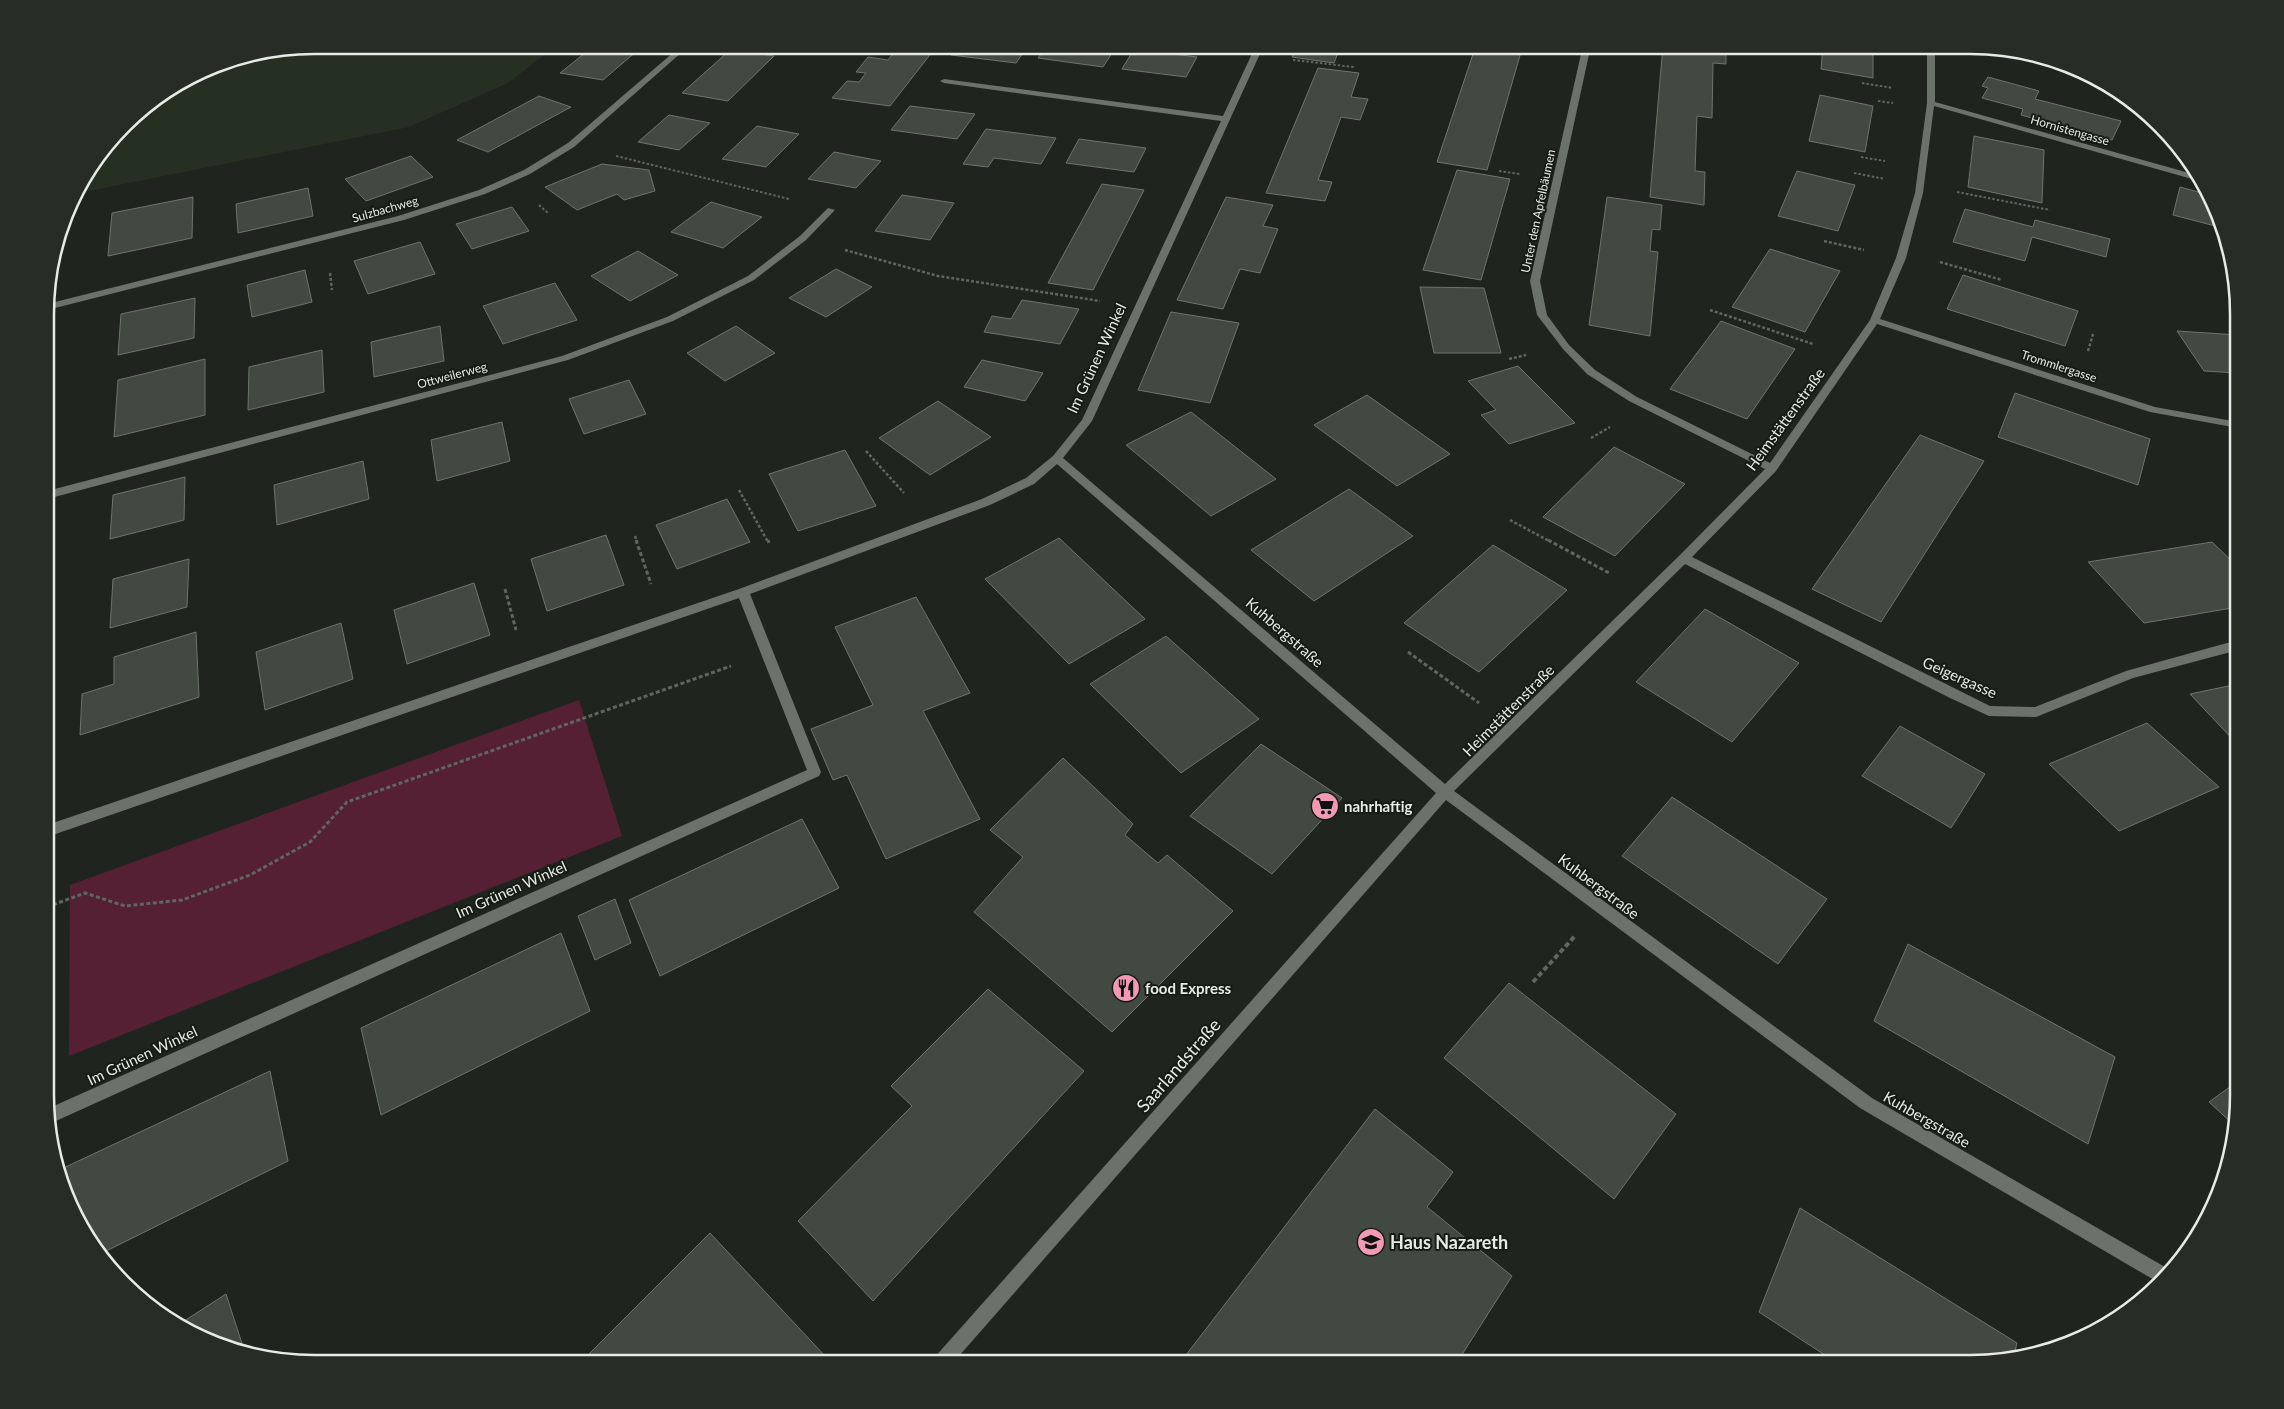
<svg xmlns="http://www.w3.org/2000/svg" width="2284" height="1409" font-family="Lato,sans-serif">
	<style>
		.built { fill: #252f22 }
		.green { fill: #552034 }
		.building { fill: #424941; stroke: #6d746b }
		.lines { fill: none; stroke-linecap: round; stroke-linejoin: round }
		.path-far3 { stroke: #60655f; stroke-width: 2; stroke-dasharray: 2.5 2; stroke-linecap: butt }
		.path-far2 { stroke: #60655f; stroke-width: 2.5; stroke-dasharray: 3 2; stroke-linecap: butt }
		.path-far1 { stroke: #60655f; stroke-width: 3; stroke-dasharray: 4 2.5; stroke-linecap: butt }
		.path { stroke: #60655f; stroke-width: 4; stroke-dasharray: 5 3; stroke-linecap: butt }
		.minor { fill: #6a7269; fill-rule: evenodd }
		.labels { text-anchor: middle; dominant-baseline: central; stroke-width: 4; stroke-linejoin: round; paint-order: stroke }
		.far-street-label { font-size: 12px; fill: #e7ebe6; stroke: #161c14 }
		.street-label { font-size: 15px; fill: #e7ebe6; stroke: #161c14 }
		.poi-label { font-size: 15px; font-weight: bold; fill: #e7ebe6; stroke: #161c14; text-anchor: start }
		.near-street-label { font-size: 18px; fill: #e7ebe6; stroke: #161c14 }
		.near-poi-label { font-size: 18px; font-weight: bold; fill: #e7ebe6; stroke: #161c14; text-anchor: start }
		.rim { fill: none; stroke: #e7ebe6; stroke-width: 2.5 }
	</style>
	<rect width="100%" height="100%" fill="#1f251e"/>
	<path class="built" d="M 314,45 L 557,45 L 508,83 L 409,127 L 74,194 L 136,112 L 211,65 Z"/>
	<path class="green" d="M 579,700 L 622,836 L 69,1056 L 70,885 Z"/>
	<path class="building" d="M 595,45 L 644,45 L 603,80 L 560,73 Z
		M 900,45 L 936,47 L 890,106 L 832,98 L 847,81 L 859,82 L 866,73 L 856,72 L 868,57 L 888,60 Z
		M 959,45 L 1029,45 L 1016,63 L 951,55 Z
		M 1048,45 L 1100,45 L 1116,47 L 1103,67 L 1038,58 Z
		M 1185,45 L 1223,45 L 1221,49 Z
		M 1298,45 L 1341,45 L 1334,63 L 1292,57 Z
		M 1476,45 L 1523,45 L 1487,170 L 1437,162 Z
		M 1663,45 L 1726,46 L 1726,64 L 1713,63 L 1712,118 L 1697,116 L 1695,171 L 1705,172 L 1704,205 L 1650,197 Z
		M 1823,45 L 1873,45 L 1873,78 L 1821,69 Z
		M 1978,46 L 2056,59 L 2058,60 L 1979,49 Z
		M 1134,49 L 1197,57 L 1186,77 L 1122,69 Z
		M 730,50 L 774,56 L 728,101 L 682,93 Z
		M 1318,68 L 1359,73 L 1351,97 L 1368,99 L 1360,120 L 1341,117 L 1318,180 L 1332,182 L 1325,201 L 1266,193 Z
		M 1988,77 L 2039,91 L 2035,99 L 2121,121 L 2112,140 L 2021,115 L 2023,109 L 1982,98 L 1988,88 L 1982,86 Z
		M 1820,95 L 1873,106 L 1865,152 L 1809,141 Z
		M 539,96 L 571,107 L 488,152 L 457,140 Z
		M 910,106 L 975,114 L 957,139 L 891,130 Z
		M 669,115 L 710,123 L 679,150 L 638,142 Z
		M 757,126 L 799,134 L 766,167 L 722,159 Z
		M 986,129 L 1056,138 L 1041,164 L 994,158 L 988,167 L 963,164 Z
		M 1974,136 L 2044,150 L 2042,203 L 1968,187 Z
		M 1079,139 L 1146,148 L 1134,172 L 1066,163 Z
		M 834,152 L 881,161 L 856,188 L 808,179 Z
		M 411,156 L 433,177 L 366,201 L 345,179 Z
		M 602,164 L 649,170 L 655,191 L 624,200 L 617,194 L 577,210 L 545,187 Z
		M 1457,170 L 1510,179 L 1481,280 L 1423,270 Z
		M 1797,171 L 1855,185 L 1838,231 L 1778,216 Z
		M 1102,184 L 1144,190 L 1093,290 L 1048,283 Z
		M 2180,187 L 2209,195 L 2223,228 L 2173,215 Z
		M 308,188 L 313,216 L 238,233 L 236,204 Z
		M 902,195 L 954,203 L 930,240 L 875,231 Z
		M 193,197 L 192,238 L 108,256 L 112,213 Z
		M 1226,197 L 1273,205 L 1263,226 L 1278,229 L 1260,273 L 1240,269 L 1223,309 L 1177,300 Z
		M 1607,197 L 1662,205 L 1660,230 L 1652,229 L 1650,251 L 1658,252 L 1650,336 L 1589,325 Z
		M 711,202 L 762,217 L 723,248 L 671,232 Z
		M 512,207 L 529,231 L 472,249 L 456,224 Z
		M 1965,209 L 2033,227 L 2035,220 L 2110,239 L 2106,257 L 2032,237 L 2025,261 L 1953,242 Z
		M 420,242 L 435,274 L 368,294 L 354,261 Z
		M 1770,249 L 1840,271 L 1805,332 L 1732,307 Z
		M 638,251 L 678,275 L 630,301 L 591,276 Z
		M 836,269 L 872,287 L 826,317 L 789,298 Z
		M 305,270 L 312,302 L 252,317 L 247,285 Z
		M 1963,275 L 2078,311 L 2065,346 L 1947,309 Z
		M 555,283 L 577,320 L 503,344 L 483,306 Z
		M 1420,287 L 1484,288 L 1501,353 L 1434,353 Z
		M 195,298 L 194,338 L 118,355 L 121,314 Z
		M 1022,300 L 1079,309 L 1060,344 L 984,332 L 992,316 L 1011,319 Z
		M 1171,312 L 1239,323 L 1210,403 L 1138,390 Z
		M 1721,321 L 1795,349 L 1747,419 L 1670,389 Z
		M 440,326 L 444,361 L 374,377 L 371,342 Z
		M 736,326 L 775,353 L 725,381 L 687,353 Z
		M 2177,331 L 2238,335 L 2238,373 L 2204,371 Z
		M 322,350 L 324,392 L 248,410 L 249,367 Z
		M 205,359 L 205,415 L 114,437 L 118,380 Z
		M 982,360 L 1043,373 L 1025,401 L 964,387 Z
		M 1518,366 L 1575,423 L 1509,444 L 1481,415 L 1496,410 L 1468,381 Z
		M 629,380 L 646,414 L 584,434 L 569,399 Z
		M 2015,393 L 2150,439 L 2138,485 L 1998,437 Z
		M 1367,395 L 1450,454 L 1397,486 L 1314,425 Z
		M 938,401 L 991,437 L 930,475 L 879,438 Z
		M 1191,412 L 1276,479 L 1211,516 L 1126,445 Z
		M 502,422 L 510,461 L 437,481 L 431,440 Z
		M 1920,435 L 1984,461 L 1881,622 L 1812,589 Z
		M 1614,447 L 1685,484 L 1615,556 L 1543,517 Z
		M 845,450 L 876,506 L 798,531 L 769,474 Z
		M 363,461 L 369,499 L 277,525 L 274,485 Z
		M 185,477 L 184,520 L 110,539 L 113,495 Z
		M 1349,489 L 1413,536 L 1314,601 L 1251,550 Z
		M 727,499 L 750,542 L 677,569 L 656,525 Z
		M 606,535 L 624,585 L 547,611 L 531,559 Z
		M 1059,538 L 1145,619 L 1069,664 L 985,579 Z
		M 2212,542 L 2238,567 L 2238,607 L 2144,623 L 2088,562 Z
		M 1493,545 L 1567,590 L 1479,672 L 1404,623 Z
		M 189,559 L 187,607 L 110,628 L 113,579 Z
		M 474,583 L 490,635 L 407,664 L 394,610 Z
		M 916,597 L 970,693 L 923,711 L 980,819 L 886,859 L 847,775 L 833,780 L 811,729 L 873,705 L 835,627 Z
		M 1705,609 L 1799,663 L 1732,742 L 1636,682 Z
		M 341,623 L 353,679 L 265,710 L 256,652 Z
		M 196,632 L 199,697 L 80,735 L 82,694 L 114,684 L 114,657 Z
		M 1166,636 L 1259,719 L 1181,773 L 1090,684 Z
		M 2238,684 L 2238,745 L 2190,694 Z
		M 2147,723 L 2219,787 L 2119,831 L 2049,764 Z
		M 1900,726 L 1985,774 L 1951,828 L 1862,776 Z
		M 1261,744 L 1342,798 L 1272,874 L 1190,816 Z
		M 1063,758 L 1133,824 L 1125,835 L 1158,863 L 1167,855 L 1233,911 L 1112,1032 L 974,912 L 1023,857 L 990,830 Z
		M 1672,797 L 1827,899 L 1778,964 L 1622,856 Z
		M 802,819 L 839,888 L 660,976 L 629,900 Z
		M 615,899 L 631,943 L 595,960 L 578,916 Z
		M 561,933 L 590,1011 L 381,1115 L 361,1028 Z
		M 1908,944 L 2115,1057 L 2088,1144 L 1874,1021 Z
		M 1509,983 L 1676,1114 L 1614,1199 L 1444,1058 Z
		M 988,989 L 1084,1071 L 873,1301 L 798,1221 L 912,1106 L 891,1086 Z
		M 270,1071 L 288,1161 L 100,1254 L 90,1244 L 59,1182 L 57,1171 Z
		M 2238,1081 L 2238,1112 L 2236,1127 L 2209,1102 Z
		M 1375,1109 L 1453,1172 L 1427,1207 L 1512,1276 L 1456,1364 L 1179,1364 Z
		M 1800,1208 L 2017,1343 L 2013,1359 L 1987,1363 L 1837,1363 L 1759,1312 Z
		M 710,1233 L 826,1357 L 819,1364 L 579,1364 Z
		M 226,1294 L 245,1353 L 228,1350 L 178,1325 Z"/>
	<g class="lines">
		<path class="path-far3" d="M 1293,60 L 1354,67
			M 1862,83 L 1893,88
			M 1878,101 L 1893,103
			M 616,156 L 789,199
			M 1861,157 L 1885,161
			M 1499,171 L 1520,174
			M 1854,173 L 1885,179
			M 1957,192 L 2050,210
			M 539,205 L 548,213"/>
		<path class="path-far2" d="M 1824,241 L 1864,250
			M 845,250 L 938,276 L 1100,301
			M 1940,262 L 2002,280
			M 330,273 L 332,290
			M 1710,310 L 1813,344
			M 2088,351 L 2093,334
			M 1509,359 L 1526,355
			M 1591,438 L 1610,427
			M 866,451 L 904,493
			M 739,490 L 768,542
			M 1510,520 L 1551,542
			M 635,536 L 637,542"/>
		<path class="path-far1" d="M 636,540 L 651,584
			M 768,540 L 769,543
			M 1548,540 L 1611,574
			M 505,589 L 516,630
			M 1408,652 L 1479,703
			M 47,907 L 85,893 L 125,906 L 182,900 L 250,875 L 310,842 L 347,802 L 731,666"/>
		<path class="path" d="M 1533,982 L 1575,936"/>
		<path class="minor" d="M 682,45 L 690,45 L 574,147 L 530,174 L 485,194 L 404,220 L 47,310 L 47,304 L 398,216 L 479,190 L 524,170 L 568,143 Z
			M 1256,45 L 1264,45 L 1092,421 L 1063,458 L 1445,784 L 1680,555 L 1765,469 L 1629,401 L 1587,374 L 1563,349 L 1537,315 L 1530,281 L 1583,45 L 1591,45 L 1540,281 L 1547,315 L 1569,345 L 1595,370 L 1637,397 L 1770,463 L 1870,320 L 1896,258 L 1915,193 L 1927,103 L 1927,45 L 1935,45 L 1935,102 L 2200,176 L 2203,180 L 2199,181 L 1934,106 L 1923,193 L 1906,258 L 1880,319 L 2155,407 L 2238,422 L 2238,428 L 2150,412 L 1877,324 L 1776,471 L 1692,557 L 1990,706 L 2035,707 L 2126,671 L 2227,643 L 2238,643 L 2238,651 L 2227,653 L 2133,678 L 2036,717 L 1989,716 L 1950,698 L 1685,564 L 1454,791 L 1872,1098 L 2172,1271 L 2161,1284 L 1860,1108 L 1446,800 L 952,1364 L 931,1364 L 934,1358 L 1436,793 L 1057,464 L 1034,484 L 990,505 L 750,594 L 821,772 L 819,776 L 47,1125 L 47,1109 L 807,770 L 739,598 L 47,837 L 47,825 L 739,589 L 982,499 L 1026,478 L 1053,456 L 1082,420 L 1221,121 L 944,83 L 940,81 L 944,79 L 1223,116 Z
			M 828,208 L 835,210 L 806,240 L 754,280 L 673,321 L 568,360 L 47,499 L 47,491 L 562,356 L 667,317 L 748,276 L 800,236 Z
			M 50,271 L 54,274 L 52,284 L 47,287 Z"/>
	</g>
	<defs>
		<g id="supermarket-disc" transform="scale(1.4375)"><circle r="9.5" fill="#f09ab5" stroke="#161c14"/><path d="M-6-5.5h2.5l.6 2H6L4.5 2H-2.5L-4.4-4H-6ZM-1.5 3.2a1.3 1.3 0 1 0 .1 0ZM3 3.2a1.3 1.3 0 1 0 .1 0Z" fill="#111"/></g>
		<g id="restaurant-disc" transform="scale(1.4375)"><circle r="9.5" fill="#f09ab5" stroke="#161c14"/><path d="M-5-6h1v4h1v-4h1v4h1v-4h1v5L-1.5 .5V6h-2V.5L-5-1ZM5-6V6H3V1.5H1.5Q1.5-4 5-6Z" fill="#111"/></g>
		<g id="school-disc" transform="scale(1.4375)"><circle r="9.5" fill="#f09ab5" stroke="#161c14"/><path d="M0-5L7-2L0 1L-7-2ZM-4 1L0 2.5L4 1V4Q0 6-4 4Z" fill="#111"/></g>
	</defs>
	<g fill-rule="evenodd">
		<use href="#supermarket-disc" x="1325" y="806"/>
		<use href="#restaurant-disc" x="1126" y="988"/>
		<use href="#school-disc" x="1371" y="1242"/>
	</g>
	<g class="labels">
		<g class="far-street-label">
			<text transform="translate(2070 130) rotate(16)">Hornistengasse</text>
			<text transform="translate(385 209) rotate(-16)">Sulzbachweg</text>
			<text transform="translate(1538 211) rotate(-78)">Unter den Apfelbäumen</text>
			<text transform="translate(2059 366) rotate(18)">Trommlergasse</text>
			<text transform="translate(452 375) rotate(-15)">Ottweilerweg</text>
		</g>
		<g class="street-label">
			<text transform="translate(1096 358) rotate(-65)">Im Grünen Winkel</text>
			<text transform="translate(1785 419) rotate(-54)">Heimstättenstraße</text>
			<text transform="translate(1285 632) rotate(41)">Kuhbergstraße</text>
			<text transform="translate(1960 677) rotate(24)">Geigergasse</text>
			<text transform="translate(1508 710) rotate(-45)">Heimstättenstraße</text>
			<text transform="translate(1599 886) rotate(37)">Kuhbergstraße</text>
			<text transform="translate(511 889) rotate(-24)">Im Grünen Winkel</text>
			<text transform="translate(142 1055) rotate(-25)">Im Grünen Winkel</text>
			<text transform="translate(1927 1119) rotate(30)">Kuhbergstraße</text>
		</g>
		<g class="poi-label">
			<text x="1344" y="806">nahrhaftig</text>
			<text x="1145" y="988">food Express</text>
		</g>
		<g class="near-street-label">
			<text transform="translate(1178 1065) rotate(-49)">Saarlandstraße</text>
		</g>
		<g class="near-poi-label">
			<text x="1390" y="1242">Haus Nazareth</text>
		</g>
	</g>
	<path d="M0 0H2284V1409H0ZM314 54H1970A260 260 0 0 1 2230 314V1095A260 260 0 0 1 1970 1355H314A260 260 0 0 1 54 1095V314A260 260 0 0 1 314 54Z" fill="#272d25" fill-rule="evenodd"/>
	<path class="rim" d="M314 54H1970A260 260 0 0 1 2230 314V1095A260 260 0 0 1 1970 1355H314A260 260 0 0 1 54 1095V314A260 260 0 0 1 314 54Z"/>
</svg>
